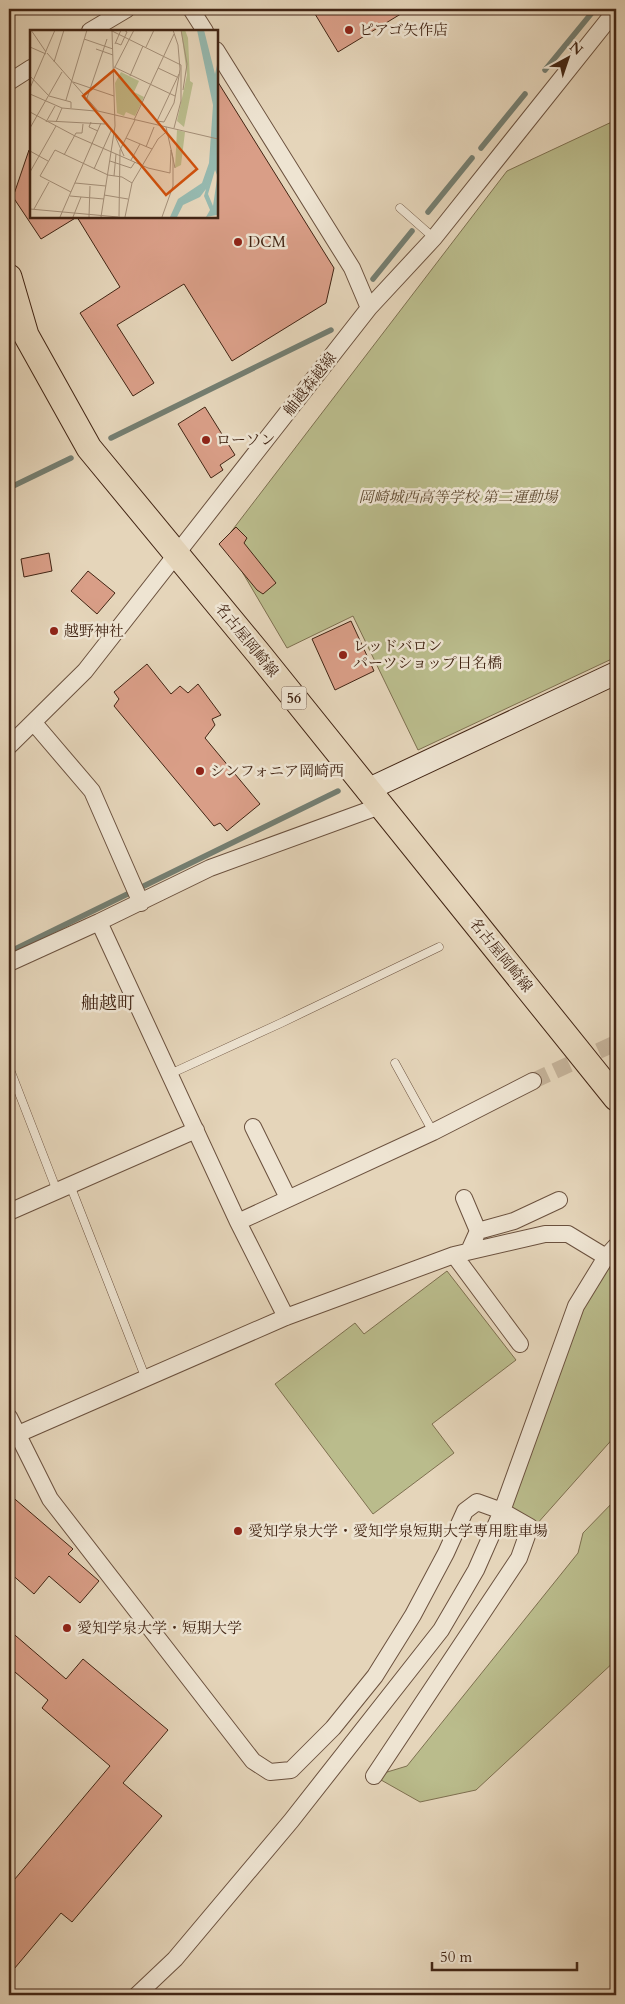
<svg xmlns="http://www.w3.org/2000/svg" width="625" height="2004" font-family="Cardo,'Noto Serif JP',serif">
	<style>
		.green { fill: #babc8c; stroke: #7e7050 }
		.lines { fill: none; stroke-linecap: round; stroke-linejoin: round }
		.stream { stroke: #747e71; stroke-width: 5.5 }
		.building { fill: #d99e87; stroke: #422514 }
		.street-tunnel { stroke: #c4b299; stroke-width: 16; stroke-dasharray: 16 8; stroke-linecap: butt }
		.lane-casing { stroke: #6b513e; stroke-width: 9 }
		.street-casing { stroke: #6b513e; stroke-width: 18 }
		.secondary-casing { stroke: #422514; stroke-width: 24 }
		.primary-casing { stroke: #422514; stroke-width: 27 }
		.lane { stroke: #eee4d2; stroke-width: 8 }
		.street { stroke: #eee4d2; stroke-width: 16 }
		.secondary { stroke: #eee4d2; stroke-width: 22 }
		.primary { stroke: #e5d5ba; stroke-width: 25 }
		.poi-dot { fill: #8f2418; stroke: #eee4d2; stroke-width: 2 }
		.labels { text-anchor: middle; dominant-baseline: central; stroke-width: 5; stroke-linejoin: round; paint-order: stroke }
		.shield { fill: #eee4d2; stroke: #765e4d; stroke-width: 1 }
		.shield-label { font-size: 14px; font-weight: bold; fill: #422514 }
		.poi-label { font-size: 15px; fill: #422514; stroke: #eee4d2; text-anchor: start }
		.street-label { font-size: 15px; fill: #422514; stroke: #eee4d2 }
		.park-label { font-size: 15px; font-style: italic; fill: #604b32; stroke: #eee4d2 }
		.quarter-label { font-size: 18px; fill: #422514; stroke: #eee4d2 }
		.inset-road { fill: none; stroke: #a48f78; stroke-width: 1 }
		.view { fill: #cf510d; fill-opacity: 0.15; stroke: #cf510d; stroke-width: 2.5 }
		.inset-edge { fill: none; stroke: #422514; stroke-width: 2.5 }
	</style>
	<rect width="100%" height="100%" fill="#e5d5ba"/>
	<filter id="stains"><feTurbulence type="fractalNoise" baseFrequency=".004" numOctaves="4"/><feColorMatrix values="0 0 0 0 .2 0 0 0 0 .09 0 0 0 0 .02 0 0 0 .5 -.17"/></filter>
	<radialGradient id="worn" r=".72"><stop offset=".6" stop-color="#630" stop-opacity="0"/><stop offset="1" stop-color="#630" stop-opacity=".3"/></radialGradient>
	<path class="green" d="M 616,120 L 616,657 L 418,750 L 353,616 L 287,648 L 224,541 L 507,171 Z
		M 616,1253 L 616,1435 L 536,1525 L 511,1507 L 580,1308 Z
		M 447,1271 L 516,1360 L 432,1424 L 454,1453 L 373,1514 L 275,1384 L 355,1323 L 364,1334 Z
		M 616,1499 L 616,1660 L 476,1790 L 420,1802 L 374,1776 L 407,1766 L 578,1553 L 583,1533 Z"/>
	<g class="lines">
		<path class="stream" d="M 545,70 L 595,9
			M 481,148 L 525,94
			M 428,212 L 472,158
			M 373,279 L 412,231
			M 111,438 L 331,330
			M 9,488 L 71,458
			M 9,952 L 338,791"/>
	</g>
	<path class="building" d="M 312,9 L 409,9 L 338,52 Z
		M 216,79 L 334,268 L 326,303 L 232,361 L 184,284 L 117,325 L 154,383 L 133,396 L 80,313 L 120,287 L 77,217 L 41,239 L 13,197 L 29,150 L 31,151 L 31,216 L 216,216 Z
		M 205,407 L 235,455 L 220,465 L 223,470 L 211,478 L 178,424 Z
		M 236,527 L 247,538 L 244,543 L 276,583 L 263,594 L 257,590 L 219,544 Z
		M 49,553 L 52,571 L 24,577 L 21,559 Z
		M 88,571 L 115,593 L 97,614 L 71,591 Z
		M 351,621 L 374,671 L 335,690 L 312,639 Z
		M 147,664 L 171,694 L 180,686 L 188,693 L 198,684 L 221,715 L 212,719 L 215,725 L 205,738 L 260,804 L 227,831 L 220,823 L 214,826 L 114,706 L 119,699 L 114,692 Z
		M 9,1494 L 73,1549 L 68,1554 L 99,1581 L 80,1603 L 49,1576 L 34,1594 L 9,1572 Z
		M 9,1630 L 66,1679 L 83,1659 L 168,1730 L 123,1783 L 162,1816 L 72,1922 L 61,1913 L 9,1975 L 9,1886 L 110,1766 L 42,1708 L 48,1700 L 9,1667 Z"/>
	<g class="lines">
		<path class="street-tunnel" d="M 533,1081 L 616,1043"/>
		<g class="lane-casing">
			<path id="lane" d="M 400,208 L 434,238
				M 395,1063 L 433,1132
				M 9,1067 L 57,1191
				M 170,1074 L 281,1023 L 439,947
				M 70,1185 L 146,1379"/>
		</g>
		<g class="street-casing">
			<path id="street" d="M 191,9 L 205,31
				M 90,31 L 127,9
				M 216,50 L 352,268 L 369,308
				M 9,82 L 31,68
				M 34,723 L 92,791 L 141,903
				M 9,746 L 85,671 L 369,308 L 434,238 L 616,10
				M 99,922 L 238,1222 L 286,1317
				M 9,963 L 99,922 L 210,868 L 380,806
				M 253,1127 L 288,1198
				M 464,1198 L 478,1231
				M 9,1212 L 196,1130
				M 238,1222 L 433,1132 L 533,1081
				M 469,1251 L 478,1231 L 514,1221 L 559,1200
				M 454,1255 L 520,1344
				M 9,1417 L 50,1499 L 253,1761 L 270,1772 L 291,1770 L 333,1728 L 375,1676 L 413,1615 L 446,1553 L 465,1511 L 477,1502 L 502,1511 L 530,1527 L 519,1558 L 374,1776
				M 9,1438 L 286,1317 L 454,1255 L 545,1234 L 568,1234 L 606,1257
				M 137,1995 L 175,1959 L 291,1821 L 441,1630 L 476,1570 L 502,1511 L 576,1306 L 606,1257 L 616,1246"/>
		</g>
		<g class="secondary-casing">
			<path id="secondary" d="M 367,790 L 616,673"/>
		</g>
		<g class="primary-casing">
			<path id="primary" d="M 9,277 L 26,335 L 89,448 L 259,654 L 616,1098"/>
		</g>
		<use href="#lane" class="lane"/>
		<use href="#street" class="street"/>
		<use href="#secondary" class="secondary"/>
		<use href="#primary" class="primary"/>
	</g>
	<g class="poi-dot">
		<circle cx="349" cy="30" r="5"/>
		<circle cx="238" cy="242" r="5"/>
		<circle cx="206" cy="440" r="5"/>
		<circle cx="54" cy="631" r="5"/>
		<circle cx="343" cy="655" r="5"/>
		<circle cx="200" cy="771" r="5"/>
		<circle cx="238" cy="1531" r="5"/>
		<circle cx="67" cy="1628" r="5"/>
	</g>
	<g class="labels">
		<rect class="shield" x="281.5" y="686.5" width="25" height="23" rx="4"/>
		<g class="shield-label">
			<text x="294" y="698">56</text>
		</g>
		<g class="poi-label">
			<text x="359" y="30">ピアゴ矢作店</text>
			<text x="248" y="242">DCM</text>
			<text x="216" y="440">ローソン</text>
			<text x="64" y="631">越野神社</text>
			<text x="353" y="646">レッドバロン<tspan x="353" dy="17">パーツショップ日名橋</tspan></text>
			<text x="210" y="771">シンフォニア岡崎西</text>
			<text x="248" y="1531">愛知学泉大学・愛知学泉短期大学専用駐車場</text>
			<text x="77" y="1628">愛知学泉大学・短期大学</text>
		</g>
		<g class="street-label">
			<text transform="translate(310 384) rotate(-52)">舳越森越線</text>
			<text transform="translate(247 640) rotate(51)">名古屋岡崎線</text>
			<text transform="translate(501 955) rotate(51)">名古屋岡崎線</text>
		</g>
		<g class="park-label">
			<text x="458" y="497">岡崎城西高等学校 第二運動場</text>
		</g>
		<g class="quarter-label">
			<text x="108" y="1003">舳越町</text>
		</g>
	</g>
	<g transform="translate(30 30)">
		<rect width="188" height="188" fill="#e5d5ba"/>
		<path d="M 151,0 L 155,0 L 158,8 L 160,51 L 163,53 L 154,97 L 147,91 L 157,45 ZM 91,42 L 109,51 L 104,62 L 114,67 L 105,86 L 96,82 L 94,86 L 87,83 L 85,53 ZM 147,100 L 155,102 L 151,135 L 145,138 Z" fill="#babc8c"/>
		<path d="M 167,0 L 174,0 L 185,44 L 187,35 L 187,145 L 185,140 L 178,164 L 183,176 L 187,149 L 187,185 L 176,187 L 180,180 L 174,166 L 176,159 L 170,167 L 153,175 L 147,187 L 140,187 L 148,169 L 172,153 L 179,133 L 183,75 Z" fill="#96b9af"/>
		<path class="inset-road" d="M 1,0 L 16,22M 80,0 L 151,35 L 151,71M 143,0 L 148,15 L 150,39 L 149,46 L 144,73 L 134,92 L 127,91 L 149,44M 151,0 L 157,34 L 153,60M 54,9 L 83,19M 86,13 L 91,15 L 97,2 L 94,0M 85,14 L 91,0M 0,17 L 16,24M 116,17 L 124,0M 66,19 L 83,25M 17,23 L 68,81 L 188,109M 24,32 L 34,0M 84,37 L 145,66M 85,37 L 104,0M 128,38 L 147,47M 0,46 L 19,66 L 41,72 L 41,78M 100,46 L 113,16M 43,52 L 84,66M 0,58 L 25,0M 0,64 L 32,78 L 65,81M 36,70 L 57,0M 56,71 L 77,9M 65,81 L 82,101M 0,82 L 45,106 L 118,138 L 140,143 L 141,120M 104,90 L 144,4M 18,91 L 75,94M 16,92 L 25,76M 26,92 L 32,78M 61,92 L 59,97 L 68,101M 0,98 L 32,42M 144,98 L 151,71M 46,103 L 52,103 L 53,94M 85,106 L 94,126M 96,108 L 122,119M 116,117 L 124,97M 141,120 L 145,138M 0,121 L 18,131M 34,125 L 46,103M 101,130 L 110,114M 80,131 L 101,138 L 105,132M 64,139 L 81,101M 0,142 L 26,96M 84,146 L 86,124M 45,153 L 76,156M 41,162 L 10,146 L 25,120 L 78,145 L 92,147 L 102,153M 74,165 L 98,169M 40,166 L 74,169M 0,179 L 88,187M 4,179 L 19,152M 30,187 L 71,93M 43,187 L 51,167M 59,187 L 60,156M 71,187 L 85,96 L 82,1M 89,187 L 90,120 L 105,90M 95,187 L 102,153 L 128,109 L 135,103M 132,187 L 143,156 L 143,128 L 136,97"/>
		<path class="view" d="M 84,40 L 167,139 L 136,165 L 53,66 Z"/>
		<rect width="188" height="188" class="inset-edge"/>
	</g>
	<rect width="625" height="2004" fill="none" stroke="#e5d5ba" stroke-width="30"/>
	<rect x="10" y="10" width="605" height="1984" fill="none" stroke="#422514" stroke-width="2.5"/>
	<rect x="15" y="15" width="595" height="1974" fill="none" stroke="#422514"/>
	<g transform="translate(568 58) rotate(40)" stroke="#eee4d2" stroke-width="4" paint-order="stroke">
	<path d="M0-4L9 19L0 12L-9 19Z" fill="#422514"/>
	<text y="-8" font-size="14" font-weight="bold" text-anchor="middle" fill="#422514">N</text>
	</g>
	<path d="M432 1962v8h145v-8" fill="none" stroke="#422514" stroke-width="2.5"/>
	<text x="440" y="1962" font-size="15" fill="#422514" stroke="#eee4d2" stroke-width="4" paint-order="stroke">50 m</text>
	<rect width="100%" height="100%" filter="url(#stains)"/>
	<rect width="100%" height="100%" fill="url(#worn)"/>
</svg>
